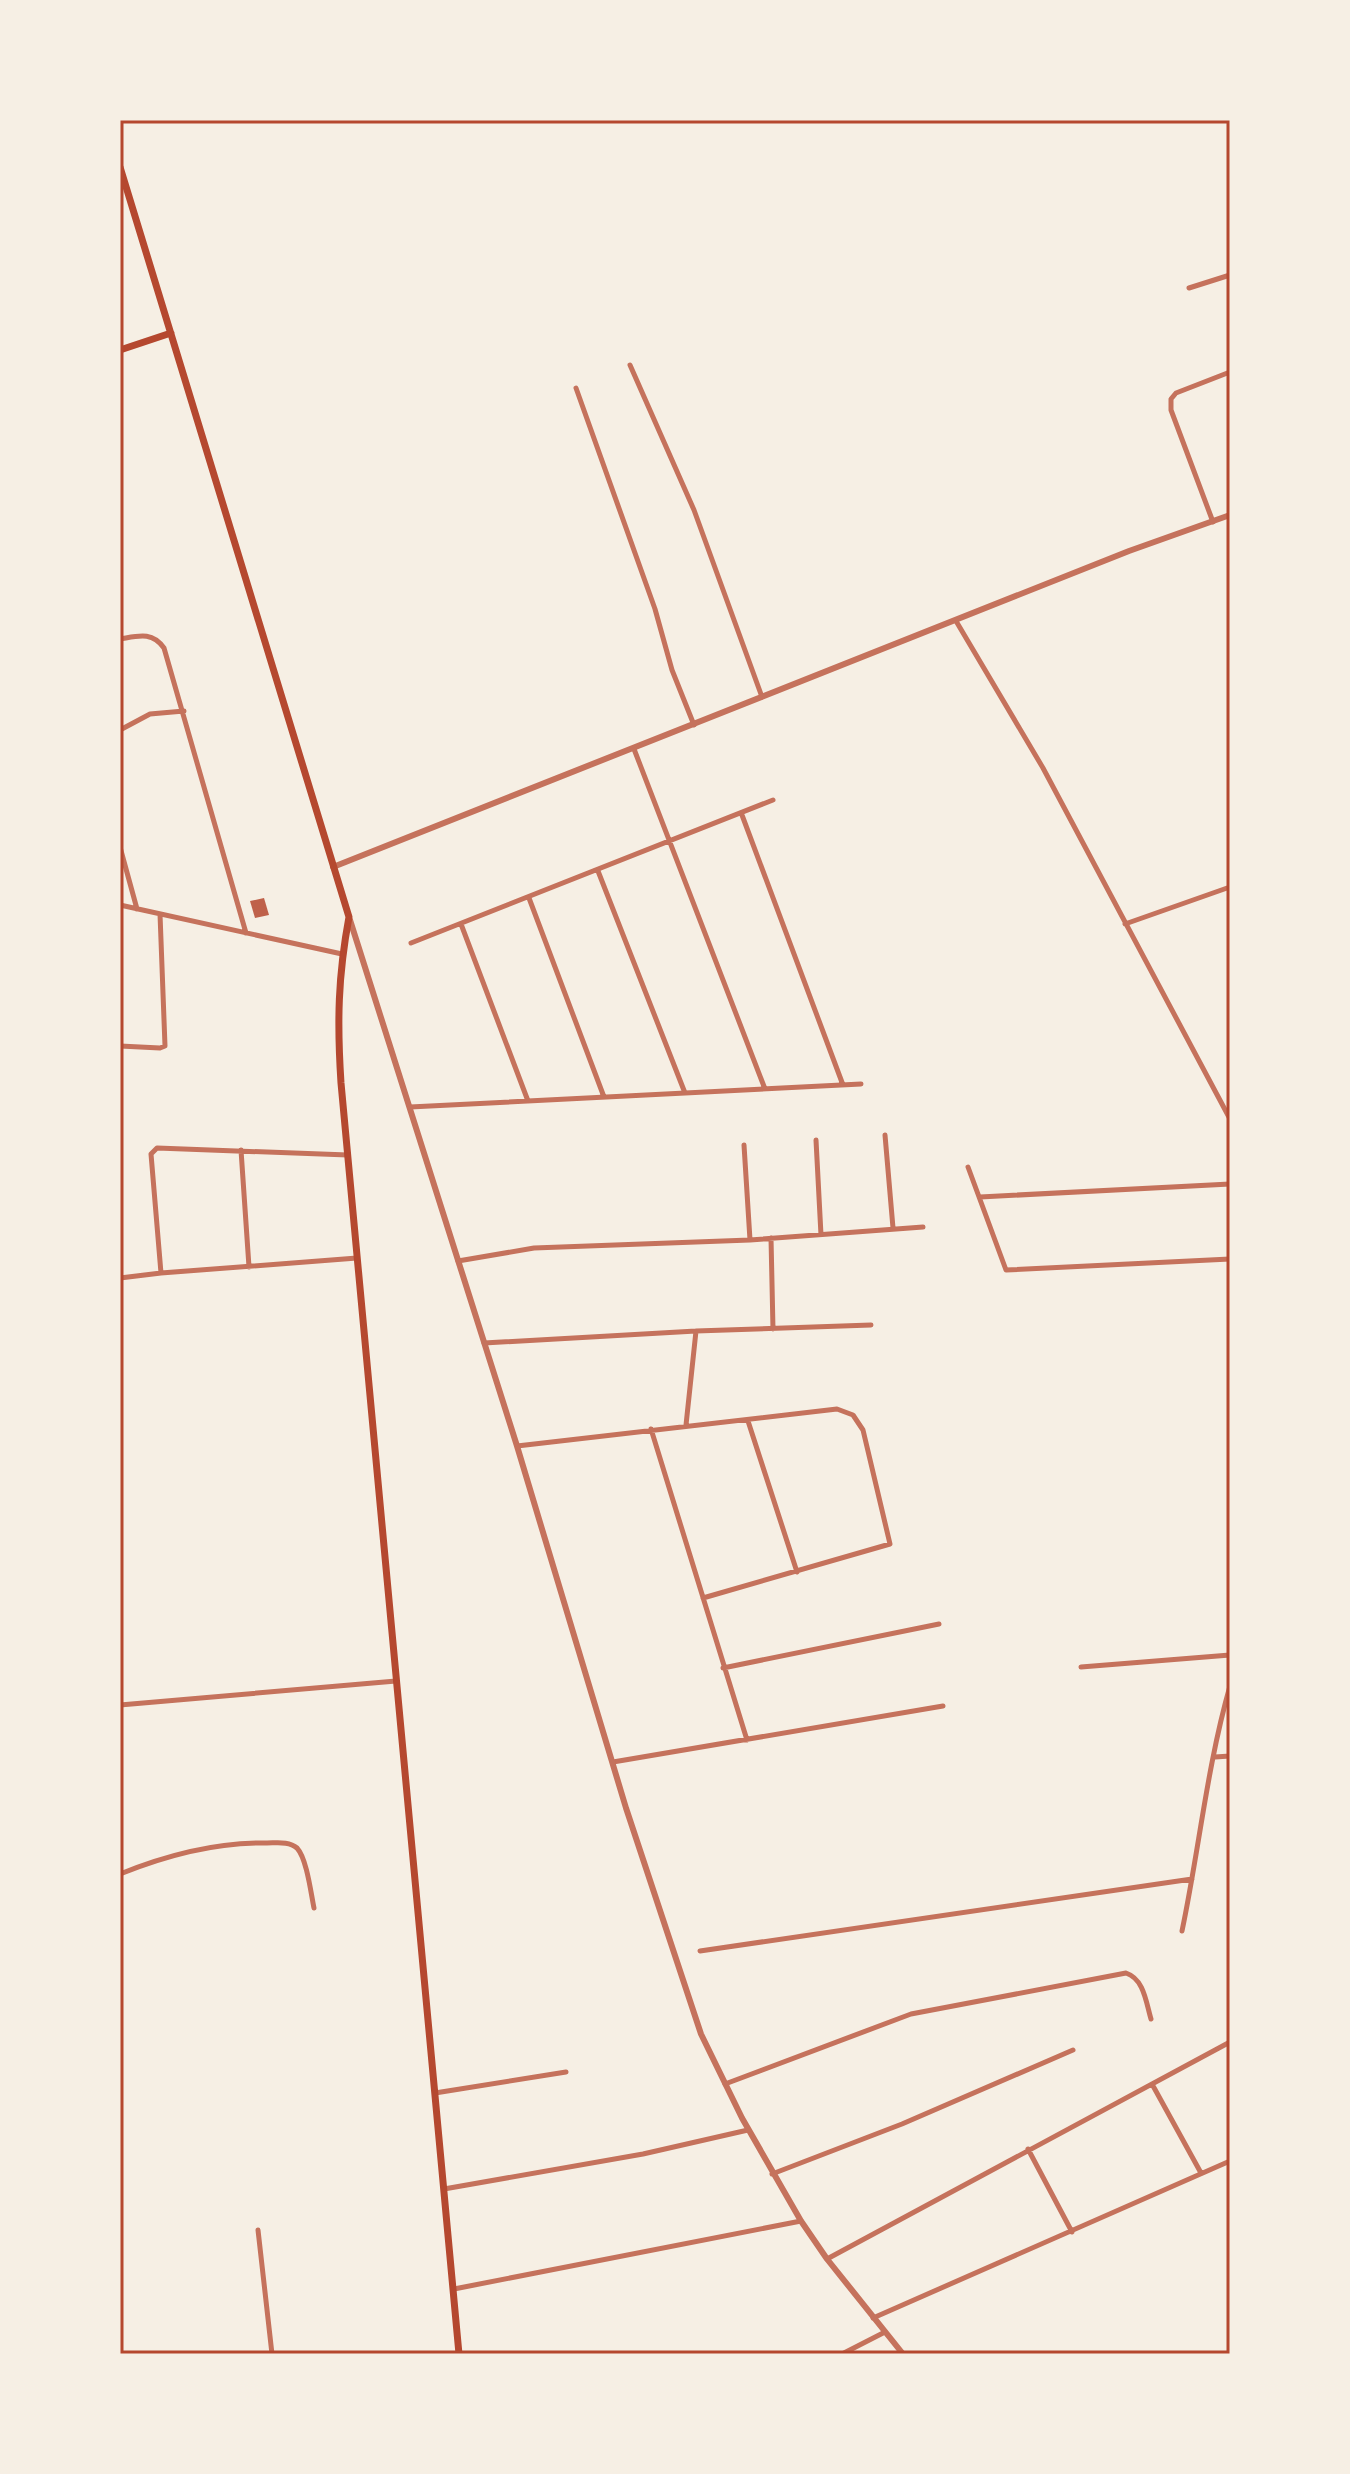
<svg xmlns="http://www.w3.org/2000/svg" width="1350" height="2474" font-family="'Exo 2',sans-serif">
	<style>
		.building { fill: #bf614a }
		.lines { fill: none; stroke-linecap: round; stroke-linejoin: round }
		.minor { stroke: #c5725c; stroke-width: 5 }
		.tertiary { stroke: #c5725c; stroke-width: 6 }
		.secondary { stroke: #b5482f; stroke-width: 7 }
		.neatline { fill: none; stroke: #b5482f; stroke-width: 3 }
	</style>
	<rect width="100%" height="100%" fill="#f6efe4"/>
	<path class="building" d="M 264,898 L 269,915 L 255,918 L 250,901 Z"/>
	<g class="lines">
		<path class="minor" d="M 1189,288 L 1230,275
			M 630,365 L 694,510 L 762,697
			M 576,388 L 655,609 L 672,670 L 694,725
			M 1213,522 L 1171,410 L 1171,399 L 1176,393 L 1230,372
			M 956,621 L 1043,768 L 1230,1119
			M 120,639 C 138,636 152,631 164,648 L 246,933
			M 120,730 L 150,714 L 184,711
			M 634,749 L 765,1089
			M 742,815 L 843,1085
			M 120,847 L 137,909
			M 598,871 L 685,1093
			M 529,898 L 604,1097
			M 120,905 L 342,954
			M 461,924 L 528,1101
			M 1125,924 L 1230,887
			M 411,943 L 773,800
			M 120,1046 L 160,1048 L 165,1046 L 160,914
			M 410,1107 L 861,1084
			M 885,1135 L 893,1228
			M 816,1140 L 821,1235
			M 744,1145 L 750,1240
			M 241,1150 L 249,1267
			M 348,1155 L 157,1148 L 151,1154 L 161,1273 L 357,1258
			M 968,1167 L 1006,1270 L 1230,1259
			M 980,1197 L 1230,1184
			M 771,1238 L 773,1329
			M 458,1261 L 534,1248 L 750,1240 L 923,1227
			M 120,1278 L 161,1273
			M 484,1343 L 696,1331 L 871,1325
			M 748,1421 L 797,1572
			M 686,1425 L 696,1331
			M 651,1429 L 747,1740
			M 517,1446 L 837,1409 L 853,1415 L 863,1430 L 890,1544 L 703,1598
			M 1081,1667 L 1230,1655
			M 723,1668 L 939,1624
			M 120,1705 L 396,1681
			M 1215,1757 L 1230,1756
			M 613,1762 L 943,1706
			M 120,1874 C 167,1855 216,1842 267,1843 C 277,1843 289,1841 297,1848 C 307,1859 311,1894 314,1908
			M 1182,1931 C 1199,1850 1207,1766 1230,1686
			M 700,1951 L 1192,1879
			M 725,2084 L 911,2014 L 1126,1973 C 1144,1979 1146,2002 1151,2019
			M 1152,2084 L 1201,2173
			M 435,2093 L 566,2072
			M 1028,2149 L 1072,2232
			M 772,2174 L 902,2124 L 1073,2050
			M 444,2189 L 643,2154 L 748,2130
			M 258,2230 L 272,2354
			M 827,2259 L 1230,2042
			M 454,2289 L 801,2221
			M 873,2318 L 1230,2161
			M 842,2354 L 885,2332"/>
		<path class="tertiary" d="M 333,867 L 1129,551 L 1230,515
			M 350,920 L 517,1446 L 626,1808 L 701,2034 L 742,2118 L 801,2221 L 827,2259 L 903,2354"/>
		<path class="secondary" d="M 120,167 L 349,917 C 338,976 337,1022 341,1083 L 459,2354
			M 120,350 L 171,333"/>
	</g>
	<rect width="1350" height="2474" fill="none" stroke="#f6efe4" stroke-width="244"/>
	<rect x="122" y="122" width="1106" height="2230" class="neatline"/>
</svg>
